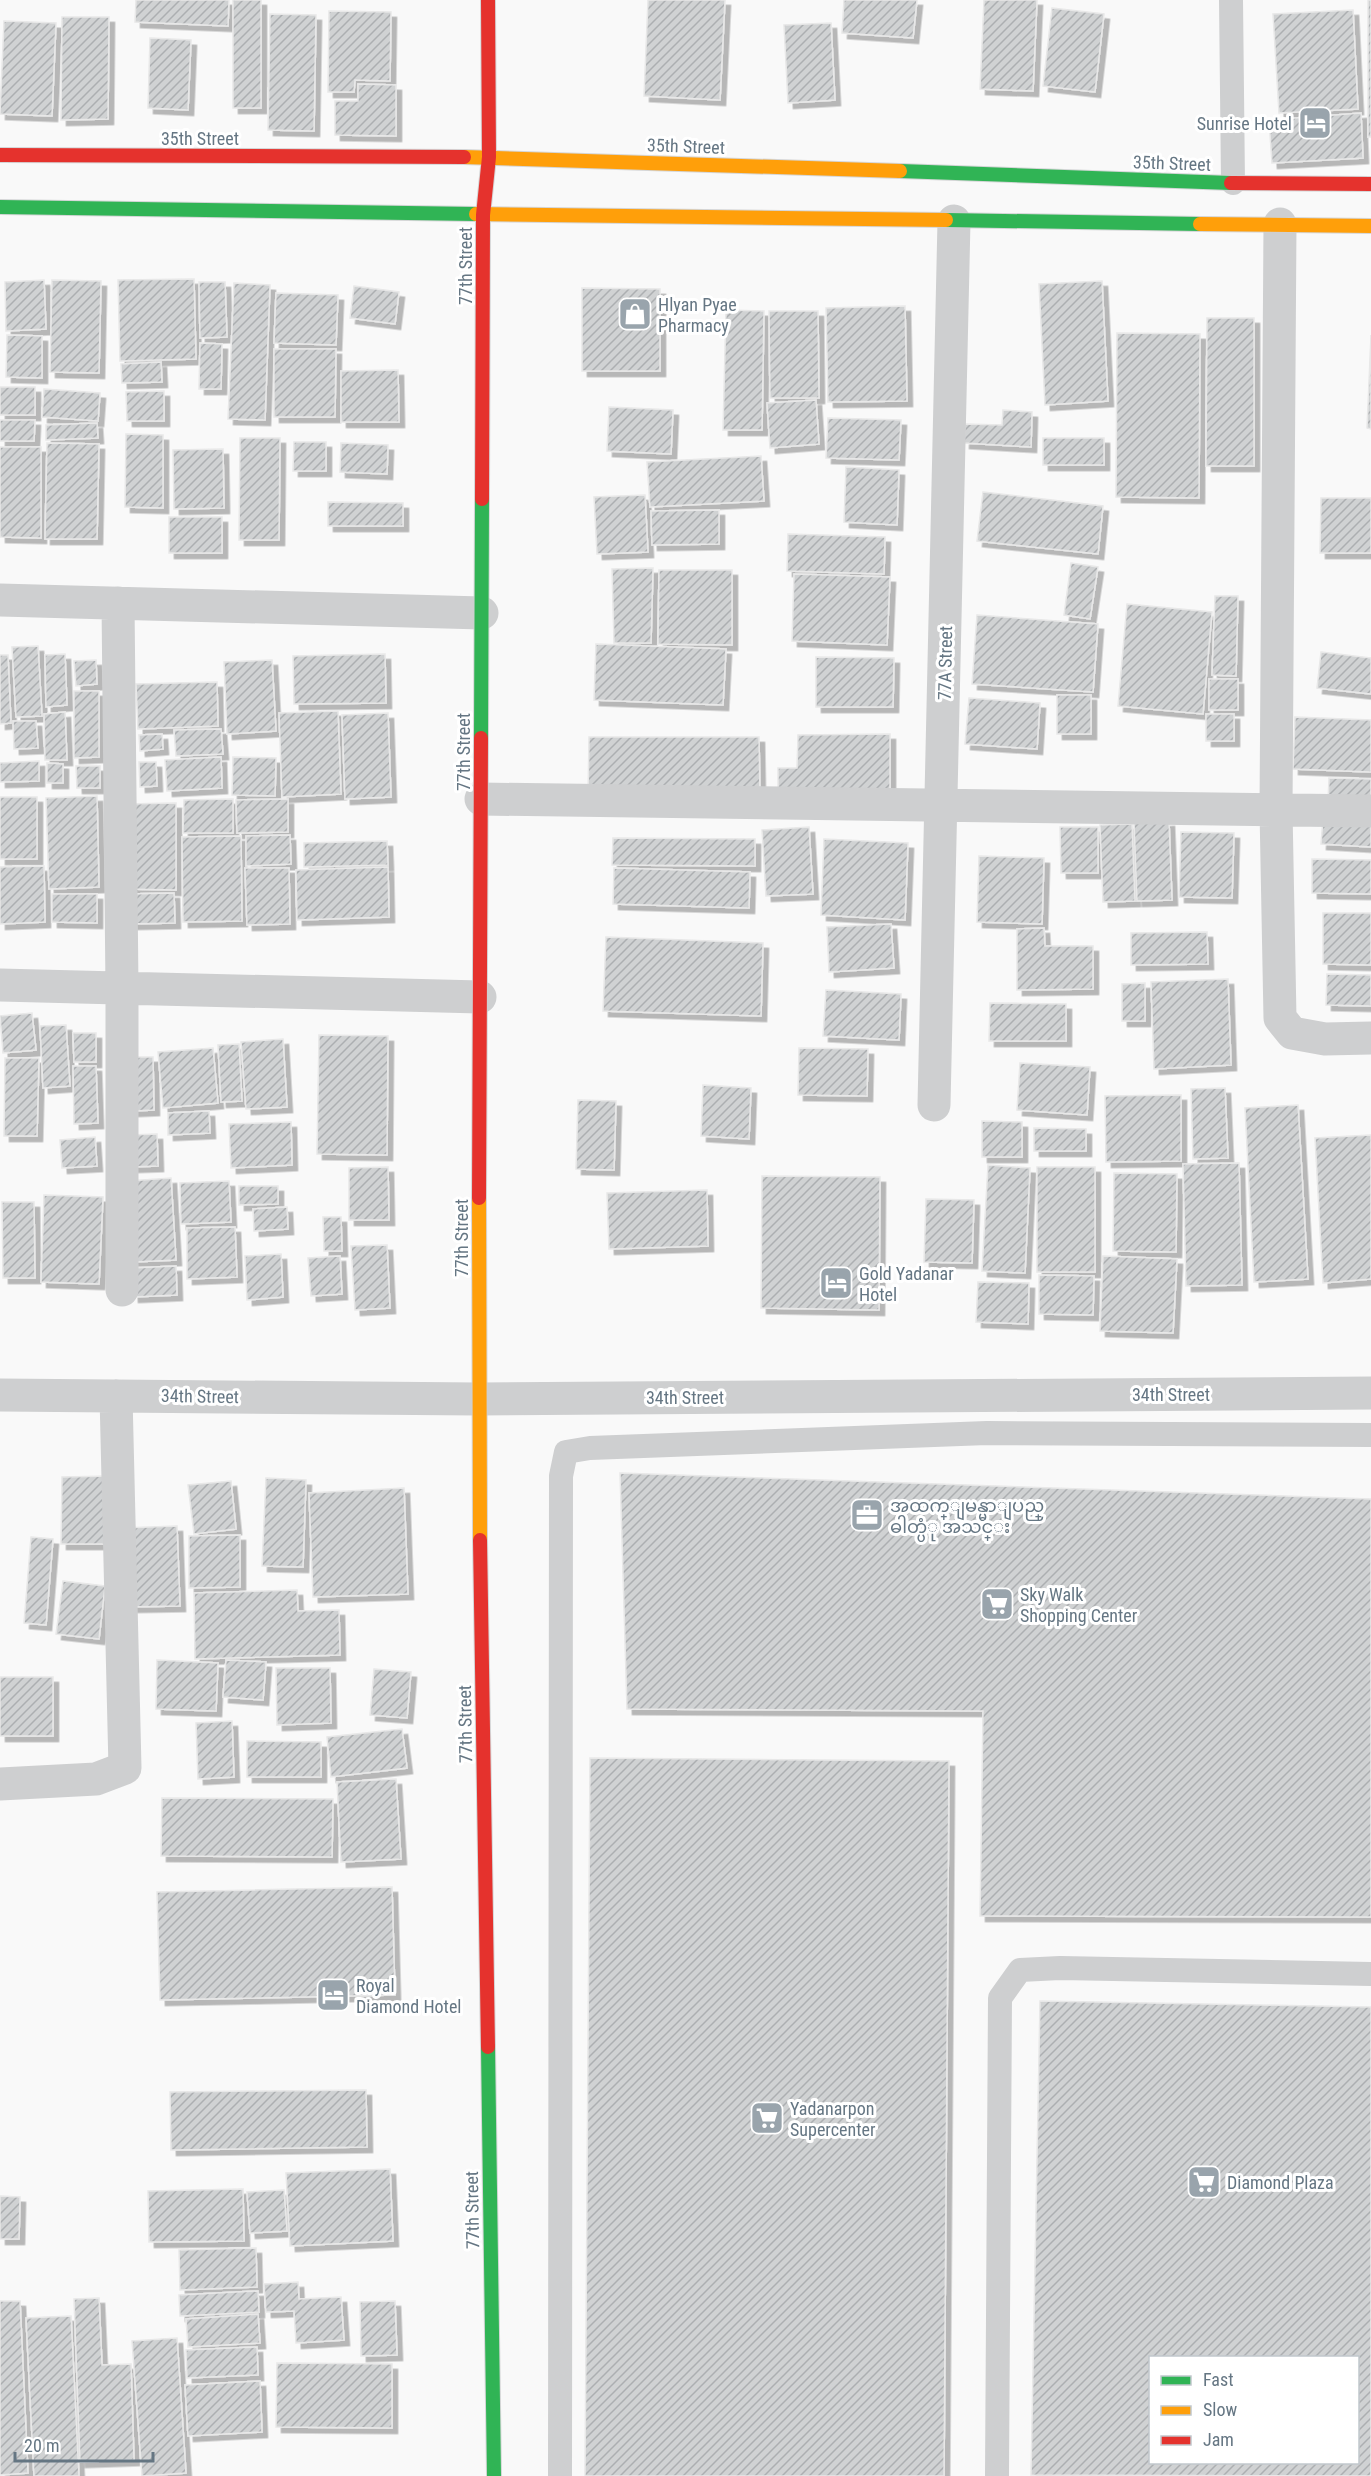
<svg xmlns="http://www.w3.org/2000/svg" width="1371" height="2476" font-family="'Roboto Condensed','Noto Sans Myanmar',sans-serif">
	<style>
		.building { fill: url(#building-hatch); stroke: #e8e8e8; stroke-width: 1.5; fill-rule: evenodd; filter: url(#shadow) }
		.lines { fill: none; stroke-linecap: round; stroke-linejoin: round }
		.fast-casing { stroke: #d5d6d7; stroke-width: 16 }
		.slow-casing { stroke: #d5d6d7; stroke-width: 16 }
		.jam-casing { stroke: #d5d6d7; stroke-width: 16 }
		.lane { stroke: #cecfd0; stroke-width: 24 }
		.street { stroke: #cecfd0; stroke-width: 33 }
		.fast { stroke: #30b455; stroke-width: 14 }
		.slow { stroke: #ff9f0a; stroke-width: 14 }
		.jam { stroke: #e5322d; stroke-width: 14 }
		.labels { text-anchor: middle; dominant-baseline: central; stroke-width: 6; stroke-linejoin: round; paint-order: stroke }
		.poi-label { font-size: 18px; fill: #657683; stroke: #fff; text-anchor: start }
		.street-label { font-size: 18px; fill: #657683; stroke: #fff }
	</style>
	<defs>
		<pattern id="building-hatch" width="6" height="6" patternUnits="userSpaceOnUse" patternTransform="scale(1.5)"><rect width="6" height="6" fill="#d0d2d3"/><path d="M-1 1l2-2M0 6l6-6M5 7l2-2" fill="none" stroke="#acafb1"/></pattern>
		<filter id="shadow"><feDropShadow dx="5.5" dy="5.5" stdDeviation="0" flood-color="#0004"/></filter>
	</defs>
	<rect width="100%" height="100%" fill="#f9f9f9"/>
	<path class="building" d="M 136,0 L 229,0 L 228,26 L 135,22 Z
		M 233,0 L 261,0 L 261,108 L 233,108 Z
		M 648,0 L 725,0 L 720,100 L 644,96 Z
		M 844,0 L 917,0 L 913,38 L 842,33 Z
		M 984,0 L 1037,0 L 1033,91 L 980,89 Z
		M 1368,0 L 1371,0 L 1371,137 L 1368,137 Z
		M 1052,8 L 1104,14 L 1095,92 L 1043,86 Z
		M 1353,10 L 1358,109 L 1279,113 L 1273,14 Z
		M 329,11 L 391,12 L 390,81 L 355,80 L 354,92 L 328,92 Z
		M 270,14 L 316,15 L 314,131 L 268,130 Z
		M 62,17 L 109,17 L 108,119 L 61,120 Z
		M 4,21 L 56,23 L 52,116 L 0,114 Z
		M 831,23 L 835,100 L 788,103 L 784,25 Z
		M 150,38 L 191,40 L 188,110 L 148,108 Z
		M 358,84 L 396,85 L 396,136 L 335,135 L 335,101 L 358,101 Z
		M 1361,113 L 1363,158 L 1272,163 L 1269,120 Z
		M 194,279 L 196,359 L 120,361 L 118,280 Z
		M 44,280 L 46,329 L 6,331 L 5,282 Z
		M 52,280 L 101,281 L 99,373 L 50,372 Z
		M 1102,281 L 1108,401 L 1045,405 L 1039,284 Z
		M 199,282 L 225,282 L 227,337 L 200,338 Z
		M 234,283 L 270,285 L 265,420 L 228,419 Z
		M 354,286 L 399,292 L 395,324 L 350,318 Z
		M 582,288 L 660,289 L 660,371 L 582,371 Z
		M 276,293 L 338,295 L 336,345 L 274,343 Z
		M 905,306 L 907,401 L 828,402 L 826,308 Z
		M 726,310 L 764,311 L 762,430 L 723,430 Z
		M 769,311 L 818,311 L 819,398 L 770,398 Z
		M 1207,318 L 1254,318 L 1254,466 L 1206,466 Z
		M 1117,333 L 1200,334 L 1199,498 L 1116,497 Z
		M 7,335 L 42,336 L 42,378 L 6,377 Z
		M 1371,335 L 1371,429 L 1367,428 Z
		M 200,343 L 222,344 L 221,389 L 199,389 Z
		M 274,349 L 336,349 L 335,417 L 274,417 Z
		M 161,362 L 162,382 L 122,383 L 121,364 Z
		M 398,370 L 399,422 L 341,422 L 341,371 Z
		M 0,387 L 35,387 L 35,415 L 0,415 Z
		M 44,389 L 100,393 L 98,421 L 42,417 Z
		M 164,391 L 164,421 L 127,421 L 126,392 Z
		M 816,400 L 819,444 L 770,448 L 767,403 Z
		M 609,407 L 673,410 L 671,454 L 607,451 Z
		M 1003,410 L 1032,412 L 1031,447 L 964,443 L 965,424 L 1002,425 Z
		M 828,418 L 901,420 L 899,460 L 826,458 Z
		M 0,420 L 35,420 L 34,441 L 0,441 Z
		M 97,423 L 98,438 L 46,440 L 46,425 Z
		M 126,434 L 163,435 L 163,508 L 125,507 Z
		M 240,438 L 280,438 L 279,540 L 239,540 Z
		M 1043,438 L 1104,438 L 1104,465 L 1043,465 Z
		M 294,442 L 326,442 L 326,471 L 293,471 Z
		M 47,443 L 99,444 L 97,539 L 45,539 Z
		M 341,443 L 388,445 L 387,474 L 340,472 Z
		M 0,447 L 41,447 L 41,538 L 0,537 Z
		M 223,449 L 224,508 L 174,509 L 173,450 Z
		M 761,456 L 764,501 L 650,507 L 647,462 Z
		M 846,467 L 899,470 L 897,525 L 844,522 Z
		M 983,492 L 1103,506 L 1098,554 L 977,541 Z
		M 645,495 L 648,552 L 597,554 L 594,497 Z
		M 1321,498 L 1371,498 L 1371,553 L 1320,553 Z
		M 328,502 L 403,503 L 403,526 L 328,526 Z
		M 719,510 L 719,544 L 652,545 L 651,511 Z
		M 169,517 L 222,517 L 222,553 L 169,553 Z
		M 788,534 L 885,537 L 884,574 L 787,571 Z
		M 1071,563 L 1098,567 L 1090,619 L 1064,615 Z
		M 653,568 L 651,643 L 614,643 L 612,569 Z
		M 659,570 L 732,570 L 732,645 L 658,644 Z
		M 794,574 L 890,577 L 887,645 L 792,641 Z
		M 1215,596 L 1238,596 L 1236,676 L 1212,675 Z
		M 1127,604 L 1212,612 L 1203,714 L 1118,706 Z
		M 977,615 L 1098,624 L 1093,692 L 972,684 Z
		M 596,644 L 726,649 L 723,705 L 594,700 Z
		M 38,646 L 42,716 L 16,717 L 12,647 Z
		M 1321,652 L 1371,658 L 1371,694 L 1317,688 Z
		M 65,654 L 67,705 L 46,707 L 45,655 Z
		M 385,654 L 386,703 L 294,704 L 293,656 Z
		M 0,655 L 8,655 L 11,723 L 0,724 Z
		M 816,657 L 894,658 L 893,707 L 816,707 Z
		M 96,660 L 97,684 L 76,686 L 74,661 Z
		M 272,660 L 276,731 L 227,734 L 224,662 Z
		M 1209,679 L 1238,679 L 1238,710 L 1209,710 Z
		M 217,682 L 218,726 L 138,729 L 136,684 Z
		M 74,691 L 99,691 L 99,757 L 74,758 Z
		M 1057,695 L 1091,695 L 1091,734 L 1057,734 Z
		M 969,698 L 1040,703 L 1037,749 L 965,744 Z
		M 338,711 L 341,794 L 282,797 L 279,713 Z
		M 65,712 L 67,760 L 45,760 L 44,714 Z
		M 388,713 L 391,797 L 345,799 L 342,715 Z
		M 1206,714 L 1234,714 L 1234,741 L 1206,741 Z
		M 1295,717 L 1371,720 L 1371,772 L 1293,769 Z
		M 13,721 L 36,721 L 38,748 L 14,749 Z
		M 221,729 L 223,754 L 176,756 L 174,730 Z
		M 162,734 L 163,749 L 140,751 L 139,735 Z
		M 890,734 L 890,792 L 778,791 L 778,768 L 797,768 L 798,735 Z
		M 589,737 L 759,737 L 760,795 L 588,795 Z
		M 221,757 L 222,788 L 167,791 L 165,760 Z
		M 233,757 L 276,758 L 275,796 L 232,795 Z
		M 39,761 L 39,781 L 0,782 L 0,763 Z
		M 139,762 L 156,762 L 157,786 L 140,787 Z
		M 47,763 L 63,764 L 63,783 L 47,783 Z
		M 76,766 L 100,766 L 100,788 L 77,788 Z
		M 1329,778 L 1371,779 L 1371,804 L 1328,803 Z
		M 97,796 L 99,887 L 49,889 L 46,798 Z
		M 0,797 L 37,797 L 37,859 L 0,859 Z
		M 233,799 L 233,833 L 183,833 L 184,800 Z
		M 288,799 L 288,832 L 237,833 L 236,800 Z
		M 176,803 L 176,890 L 124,889 L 124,804 Z
		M 1323,819 L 1371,823 L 1371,847 L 1321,844 Z
		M 1169,821 L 1172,900 L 1137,901 L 1134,823 Z
		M 1132,824 L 1135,901 L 1103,902 L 1100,825 Z
		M 809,827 L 813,894 L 766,896 L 762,830 Z
		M 1060,827 L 1098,827 L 1098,873 L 1061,873 Z
		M 1181,832 L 1234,833 L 1232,898 L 1179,897 Z
		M 290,835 L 291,864 L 246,866 L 246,836 Z
		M 241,836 L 242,921 L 183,922 L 182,837 Z
		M 613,838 L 755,839 L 755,866 L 612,865 Z
		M 824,839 L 908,843 L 905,920 L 821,915 Z
		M 387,841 L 388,865 L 304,867 L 304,843 Z
		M 979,856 L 1044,858 L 1042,924 L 977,922 Z
		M 1312,859 L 1371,860 L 1371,894 L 1312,893 Z
		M 44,866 L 45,922 L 0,924 L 0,867 Z
		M 388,867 L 389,917 L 297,920 L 296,870 Z
		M 245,868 L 289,868 L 290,924 L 247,925 Z
		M 614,868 L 750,872 L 749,908 L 613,904 Z
		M 174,893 L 175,923 L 127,924 L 127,894 Z
		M 52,894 L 97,894 L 97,923 L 52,922 Z
		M 1323,913 L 1371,913 L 1371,965 L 1323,964 Z
		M 891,924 L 894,968 L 829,972 L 827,927 Z
		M 1044,928 L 1045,946 L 1093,946 L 1093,989 L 1017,990 L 1017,929 Z
		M 1207,932 L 1208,964 L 1131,965 L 1131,933 Z
		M 606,937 L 763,943 L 761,1016 L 603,1011 Z
		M 1327,974 L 1371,975 L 1371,1006 L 1326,1005 Z
		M 1228,979 L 1231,1065 L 1154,1069 L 1151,982 Z
		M 1145,983 L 1145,1021 L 1122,1021 L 1122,984 Z
		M 826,990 L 901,994 L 899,1040 L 823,1036 Z
		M 990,1003 L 1066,1004 L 1066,1041 L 989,1041 Z
		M 32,1013 L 36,1050 L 3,1053 L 0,1016 Z
		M 66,1025 L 70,1086 L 43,1088 L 40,1026 Z
		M 73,1033 L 96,1033 L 96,1062 L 74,1062 Z
		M 319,1035 L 388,1036 L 387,1155 L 317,1154 Z
		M 283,1039 L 287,1107 L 246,1109 L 241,1042 Z
		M 239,1044 L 242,1101 L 221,1102 L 218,1045 Z
		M 213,1048 L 218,1103 L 163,1108 L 158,1052 Z
		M 799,1048 L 868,1049 L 867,1096 L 798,1095 Z
		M 129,1057 L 153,1057 L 154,1110 L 132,1111 Z
		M 5,1058 L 39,1058 L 37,1136 L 4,1136 Z
		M 1020,1063 L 1090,1067 L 1087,1115 L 1017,1110 Z
		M 73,1066 L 96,1066 L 98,1123 L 74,1124 Z
		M 703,1085 L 751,1088 L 749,1139 L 701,1136 Z
		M 1225,1088 L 1228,1158 L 1193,1159 L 1191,1089 Z
		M 1181,1095 L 1181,1161 L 1106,1162 L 1105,1096 Z
		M 578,1100 L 616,1101 L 614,1170 L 576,1169 Z
		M 1298,1105 L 1308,1279 L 1254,1282 L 1245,1108 Z
		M 209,1111 L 210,1133 L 168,1135 L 168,1113 Z
		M 982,1121 L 1022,1122 L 1022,1157 L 982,1157 Z
		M 291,1122 L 292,1165 L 231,1168 L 229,1124 Z
		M 1034,1128 L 1086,1129 L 1086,1151 L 1034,1151 Z
		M 157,1134 L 158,1166 L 130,1167 L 129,1135 Z
		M 1371,1135 L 1371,1279 L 1323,1283 L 1315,1138 Z
		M 95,1137 L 97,1166 L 62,1168 L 60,1140 Z
		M 1239,1163 L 1242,1285 L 1186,1286 L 1183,1164 Z
		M 988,1165 L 1030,1168 L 1025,1273 L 982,1271 Z
		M 388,1167 L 389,1220 L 349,1220 L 349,1168 Z
		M 1037,1167 L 1095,1167 L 1095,1272 L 1037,1272 Z
		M 1114,1173 L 1177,1174 L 1176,1252 L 1113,1251 Z
		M 762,1176 L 880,1177 L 879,1310 L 761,1308 Z
		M 171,1178 L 176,1260 L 133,1262 L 128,1181 Z
		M 229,1181 L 231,1222 L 181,1224 L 180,1183 Z
		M 239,1186 L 278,1186 L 278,1204 L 239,1205 Z
		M 707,1190 L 708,1246 L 609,1249 L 607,1193 Z
		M 44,1195 L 103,1197 L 99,1284 L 41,1282 Z
		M 926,1199 L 974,1200 L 972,1263 L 924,1262 Z
		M 2,1202 L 34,1202 L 35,1278 L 3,1278 Z
		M 287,1207 L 288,1229 L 254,1231 L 253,1209 Z
		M 323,1217 L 341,1217 L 342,1251 L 324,1251 Z
		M 235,1227 L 237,1277 L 187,1279 L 187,1228 Z
		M 387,1245 L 390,1308 L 355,1310 L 351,1246 Z
		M 281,1254 L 283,1297 L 247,1300 L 245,1256 Z
		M 340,1256 L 342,1294 L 311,1296 L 308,1258 Z
		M 1103,1256 L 1177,1259 L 1173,1333 L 1100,1331 Z
		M 176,1266 L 177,1295 L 133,1297 L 132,1268 Z
		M 1039,1275 L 1094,1276 L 1093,1315 L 1039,1314 Z
		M 978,1282 L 1029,1283 L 1028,1324 L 976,1322 Z
		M 620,1473 L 1371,1499 L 1371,1917 L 980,1916 L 983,1711 L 627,1709 Z
		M 110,1476 L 111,1544 L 61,1544 L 62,1477 Z
		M 266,1478 L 306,1480 L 303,1567 L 262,1566 Z
		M 231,1481 L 236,1529 L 194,1534 L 188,1485 Z
		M 404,1488 L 408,1594 L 313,1597 L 309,1493 Z
		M 177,1526 L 180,1606 L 125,1607 L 122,1528 Z
		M 240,1535 L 240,1587 L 189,1588 L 189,1536 Z
		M 31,1537 L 53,1539 L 46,1625 L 24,1623 Z
		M 63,1581 L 105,1586 L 99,1639 L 56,1634 Z
		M 297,1590 L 298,1611 L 339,1610 L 340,1655 L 195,1659 L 194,1593 Z
		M 157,1660 L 218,1663 L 216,1711 L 156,1709 Z
		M 226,1660 L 266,1662 L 263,1700 L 223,1697 Z
		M 276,1668 L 330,1668 L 331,1723 L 277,1725 Z
		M 374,1669 L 411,1672 L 407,1718 L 370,1715 Z
		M 0,1677 L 53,1677 L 53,1736 L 0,1736 Z
		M 232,1721 L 234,1777 L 198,1779 L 196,1723 Z
		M 402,1729 L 407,1768 L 331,1777 L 327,1737 Z
		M 247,1741 L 321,1742 L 321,1777 L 247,1777 Z
		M 590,1758 L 949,1761 L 944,2476 L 585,2476 Z
		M 396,1779 L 401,1859 L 341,1862 L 337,1782 Z
		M 162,1798 L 333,1799 L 332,1857 L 161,1856 Z
		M 392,1887 L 395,1995 L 160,2000 L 157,1892 Z
		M 1040,2001 L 1371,2007 L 1371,2476 L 1031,2475 ZM 1150,2358 L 1358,2358 L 1358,2462 L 1150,2462 Z
		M 366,2090 L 367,2147 L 171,2150 L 170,2092 Z
		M 390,2169 L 393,2241 L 290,2246 L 286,2173 Z
		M 243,2189 L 244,2241 L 149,2242 L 148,2191 Z
		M 284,2190 L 287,2231 L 250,2233 L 247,2192 Z
		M 0,2196 L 20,2197 L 19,2239 L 0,2239 Z
		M 256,2248 L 257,2287 L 180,2290 L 179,2250 Z
		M 298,2282 L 299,2299 L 341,2297 L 344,2340 L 296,2343 L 294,2311 L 266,2312 L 264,2284 Z
		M 258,2291 L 259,2312 L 180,2316 L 179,2295 Z
		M 99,2298 L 102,2365 L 131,2364 L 134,2460 L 80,2462 L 74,2299 Z
		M 0,2301 L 20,2301 L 28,2473 L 0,2475 Z
		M 395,2301 L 397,2355 L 361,2356 L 360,2302 Z
		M 258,2314 L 260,2343 L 188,2347 L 186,2319 Z
		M 71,2316 L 79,2476 L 34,2476 L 26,2318 Z
		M 177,2338 L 186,2473 L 142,2476 L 132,2341 Z
		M 257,2347 L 258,2375 L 187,2378 L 186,2350 Z
		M 277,2363 L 392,2364 L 392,2428 L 276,2427 Z
		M 260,2381 L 262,2432 L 188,2436 L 185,2385 Z"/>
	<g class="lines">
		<g class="fast-casing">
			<path id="fast" d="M 900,171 L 1231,183
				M 0,207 L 476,214
				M 946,220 L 1200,224
				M 481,738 L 482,499
				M 488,2047 L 494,2476"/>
		</g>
		<g class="slow-casing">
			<path id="slow" d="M 464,157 L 900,171
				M 476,214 L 946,220
				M 1200,224 L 1371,226
				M 479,1198 L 480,1540"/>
		</g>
		<g class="jam-casing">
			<path id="jam" d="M 0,155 L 464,157
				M 1231,183 L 1371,184
				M 482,499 L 483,215 L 489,157 L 488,0
				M 479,1198 L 481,738
				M 480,1540 L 488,2047"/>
		</g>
		<path class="lane" d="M 1231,0 L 1233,183
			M 560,2476 L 561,1476 L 566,1452 L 590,1448 L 987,1433 L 1371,1435
			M 997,2476 L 1000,1998 L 1020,1970 L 1060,1968 L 1371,1974"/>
		<path class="street" d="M 1280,224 L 1276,810 L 1280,1018 L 1292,1033 L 1325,1039 L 1371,1038
			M 0,600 L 482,613
			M 118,603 L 122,988 L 122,1290
			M 481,799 L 1371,811
			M 0,985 L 480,997
			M 934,1105 L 954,221
			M 0,1395 L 478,1399 L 1371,1393
			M 0,1784 L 96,1779 L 125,1768 L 116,1396"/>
		<use href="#fast" class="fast"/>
		<use href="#slow" class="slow"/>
		<use href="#jam" class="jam"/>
	</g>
	<defs>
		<g id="hotel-square" transform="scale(1.725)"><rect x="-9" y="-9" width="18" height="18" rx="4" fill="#99a4ac" stroke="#fff"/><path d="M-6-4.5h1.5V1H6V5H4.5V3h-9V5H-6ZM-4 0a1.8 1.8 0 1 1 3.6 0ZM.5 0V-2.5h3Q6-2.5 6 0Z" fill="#fff"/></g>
		<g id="shop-square" transform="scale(1.725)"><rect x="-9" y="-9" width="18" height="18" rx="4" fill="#99a4ac" stroke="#fff"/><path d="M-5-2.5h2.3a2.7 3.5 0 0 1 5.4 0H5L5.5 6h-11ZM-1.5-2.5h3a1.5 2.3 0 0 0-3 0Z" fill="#fff"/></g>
		<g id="office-square" transform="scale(1.725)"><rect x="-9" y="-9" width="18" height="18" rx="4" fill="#99a4ac" stroke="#fff"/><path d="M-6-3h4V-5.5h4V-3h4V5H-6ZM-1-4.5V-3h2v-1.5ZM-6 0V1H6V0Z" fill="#fff"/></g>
		<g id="supermarket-square" transform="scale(1.725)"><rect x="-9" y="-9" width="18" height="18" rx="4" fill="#99a4ac" stroke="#fff"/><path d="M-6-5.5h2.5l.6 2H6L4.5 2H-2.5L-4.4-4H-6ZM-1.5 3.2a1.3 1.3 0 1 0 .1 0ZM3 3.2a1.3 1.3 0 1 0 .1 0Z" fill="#fff"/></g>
	</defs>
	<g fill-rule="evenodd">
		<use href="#hotel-square" x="1315" y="123"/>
		<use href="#shop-square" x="635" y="314"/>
		<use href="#hotel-square" x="836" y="1283"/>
		<use href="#office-square" x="867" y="1515"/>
		<use href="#supermarket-square" x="997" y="1604"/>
		<use href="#hotel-square" x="333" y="1995"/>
		<use href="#supermarket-square" x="767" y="2118"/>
		<use href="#supermarket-square" x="1204" y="2182"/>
	</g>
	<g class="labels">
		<g class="poi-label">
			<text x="1292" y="123" text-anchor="end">Sunrise Hotel</text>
			<text x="658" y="304">Hlyan Pyae<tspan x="658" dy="21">Pharmacy</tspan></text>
			<text x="859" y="1273">Gold Yadanar<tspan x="859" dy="21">Hotel</tspan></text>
			<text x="890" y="1505">အထက္ျမန္မာျပည္<tspan x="890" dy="21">ဓါတ္ပံု အသင္း</tspan></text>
			<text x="1020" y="1594">Sky Walk<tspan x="1020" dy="21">Shopping Center</tspan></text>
			<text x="356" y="1985">Royal<tspan x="356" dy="21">Diamond Hotel</tspan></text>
			<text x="790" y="2108">Yadanarpon<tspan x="790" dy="21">Supercenter</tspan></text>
			<text x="1227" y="2182">Diamond Plaza</text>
		</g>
		<g class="street-label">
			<text x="200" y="138">35th Street</text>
			<text transform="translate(686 146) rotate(2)">35th Street</text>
			<text transform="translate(1172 163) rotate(2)">35th Street</text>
			<text transform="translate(465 266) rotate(-90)">77th Street</text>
			<text transform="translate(945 663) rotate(-89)">77A Street</text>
			<text transform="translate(463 752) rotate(-90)">77th Street</text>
			<text transform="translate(461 1238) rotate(-90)">77th Street</text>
			<text x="1171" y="1394">34th Street</text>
			<text transform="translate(200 1396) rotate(1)">34th Street</text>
			<text x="685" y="1397">34th Street</text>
			<text transform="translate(465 1724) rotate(-91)">77th Street</text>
			<text transform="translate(472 2210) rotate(-91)">77th Street</text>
		</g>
	</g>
	<rect x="1149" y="2356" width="210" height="108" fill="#ffffff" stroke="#c1c8cd" stroke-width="1.5"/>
	<rect x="1161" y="2376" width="30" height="9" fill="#30b455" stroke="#c1c8cd" stroke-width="1.5"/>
	<text x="1203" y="2386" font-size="18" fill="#657683">Fast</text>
	<rect x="1161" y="2406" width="30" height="9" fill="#ff9f0a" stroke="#c1c8cd" stroke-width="1.5"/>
	<text x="1203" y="2416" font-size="18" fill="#657683">Slow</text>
	<rect x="1161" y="2436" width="30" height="9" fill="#e5322d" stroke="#c1c8cd" stroke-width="1.5"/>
	<text x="1203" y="2446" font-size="18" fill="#657683">Jam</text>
	<path d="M15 2452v9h138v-9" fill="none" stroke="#657683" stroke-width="3"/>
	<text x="24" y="2452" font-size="18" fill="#657683" stroke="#ffffff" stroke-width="4.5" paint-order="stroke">20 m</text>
</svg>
